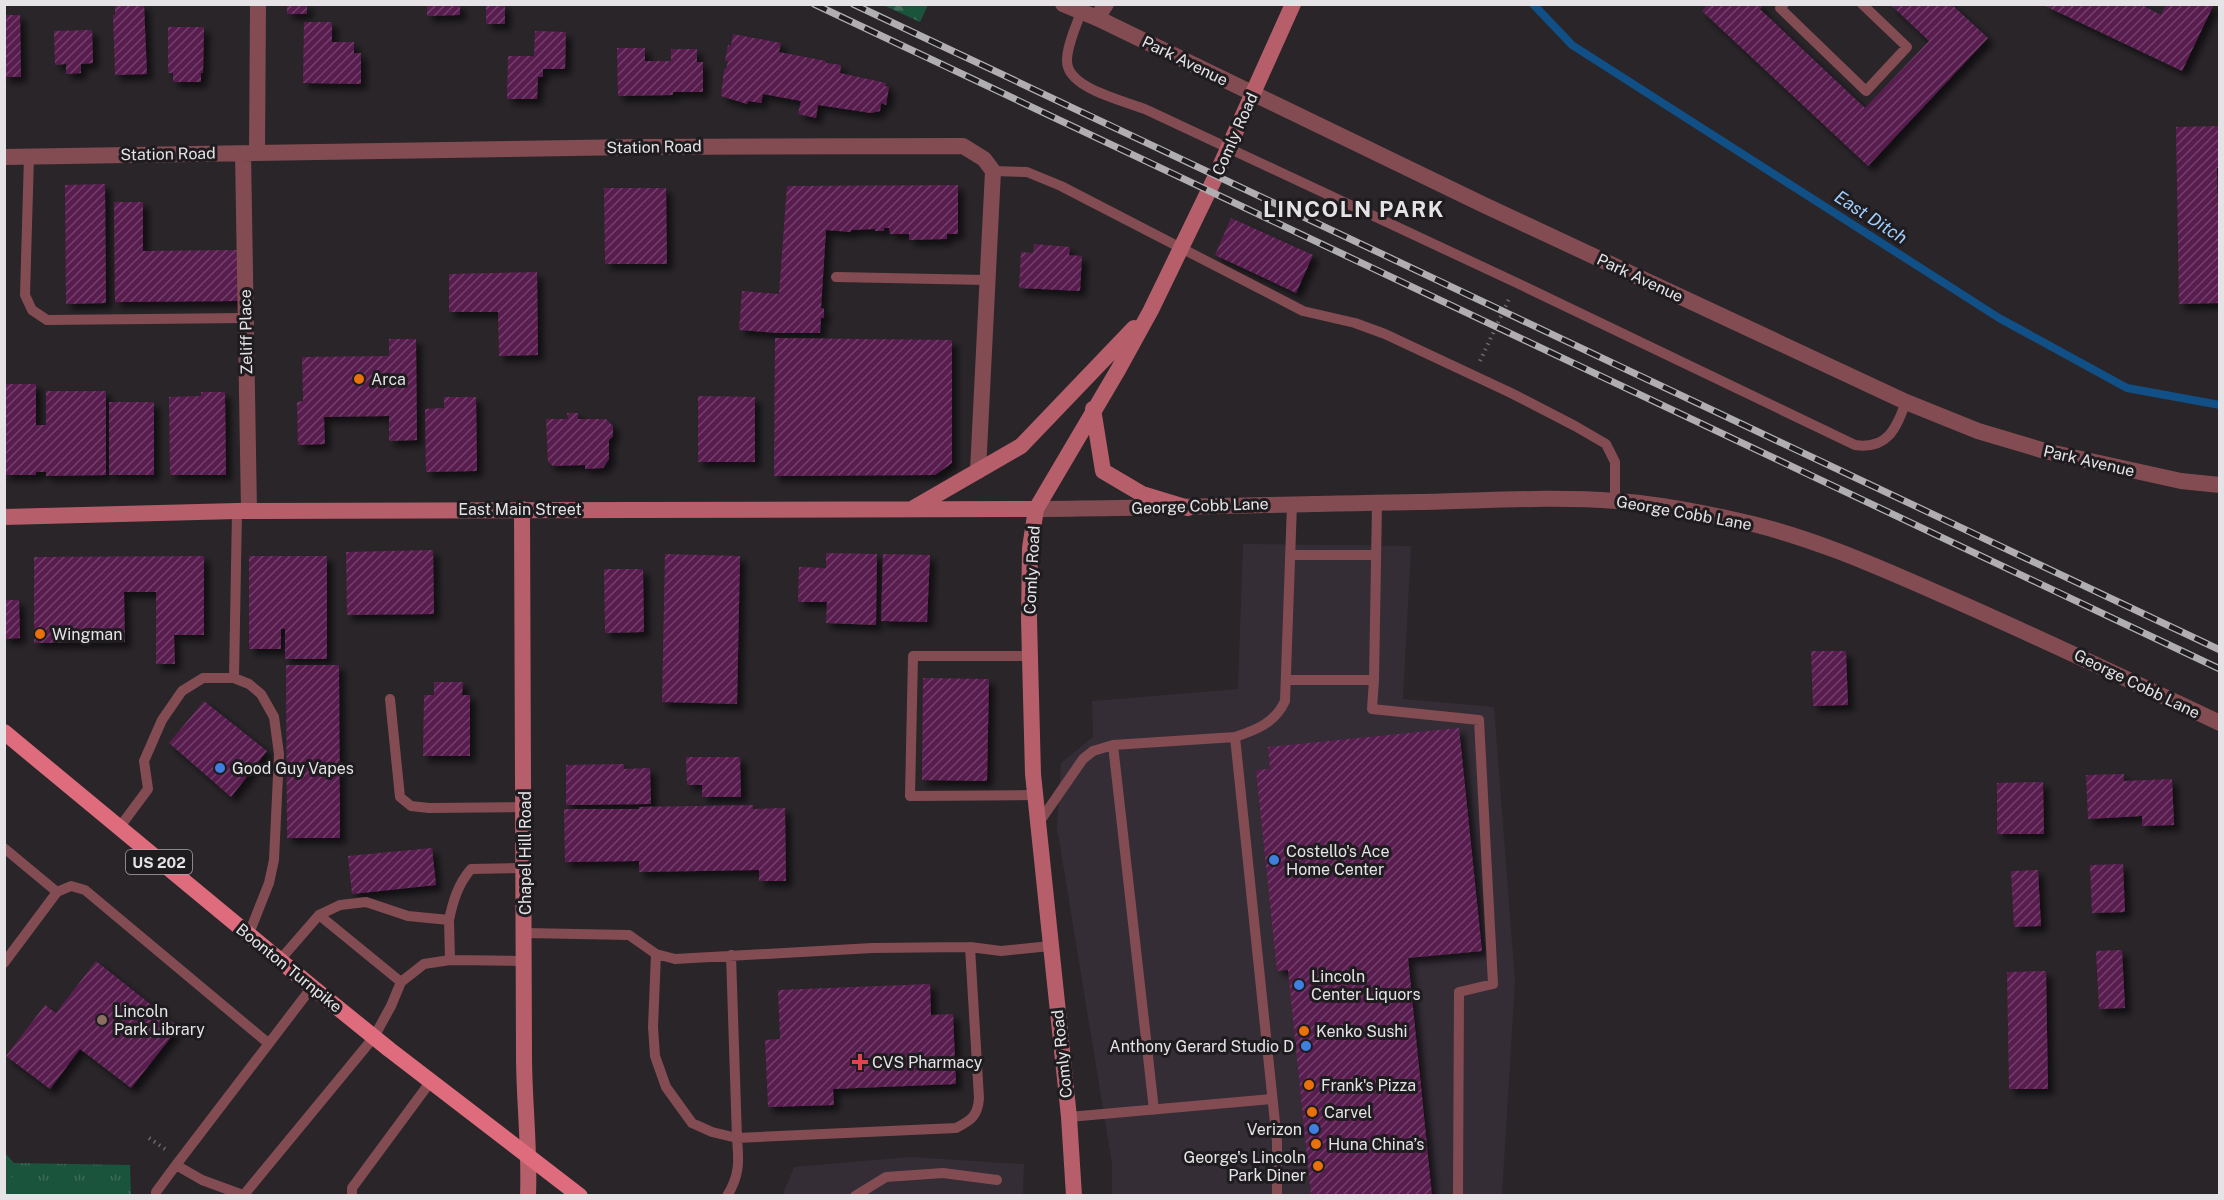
<svg xmlns="http://www.w3.org/2000/svg" width="2224" height="1200" font-family="'Public Sans',sans-serif">
	<style>
		.built { fill: #342d36 }
		.grass { fill: url(#grass-tufts) }
		.forest { fill: url(#forest-firs) }
		.pitch { fill: #1b543c }
		.lines { fill: none; stroke-linecap: round; stroke-linejoin: round }
		.stream { stroke: #115086; stroke-width: 8 }
		.building { fill: url(#building-hatch); filter: url(#shadow) }
		.path { stroke: #6b676b; stroke-width: 4; stroke-dasharray: 1.5 4.5; stroke-linecap: butt }
		.service { stroke: #834c52; stroke-width: 10 }
		.minor { stroke: #834c52; stroke-width: 16 }
		.tertiary { stroke: #834c52; stroke-width: 16 }
		.secondary { stroke: #b65e6a; stroke-width: 16 }
		.primary { stroke: #de6c7c; stroke-width: 16 }
		.rail-casing { stroke: #b1aeb2; stroke-width: 7 }
		.rail { stroke: #1f1c20; stroke-width: 4.5; stroke-dasharray: 14; stroke-linecap: butt }
		.food-dot { fill: #e8710a; stroke: #1f1c20; stroke-width: 2 }
		.shop-dot { fill: #3f7fe0; stroke: #1f1c20; stroke-width: 2 }
		.education-dot { fill: #8d6e63; stroke: #1f1c20; stroke-width: 2 }
		.health-dot { fill: #e0444e; stroke: #1f1c20; stroke-width: 2 }
		.labels { text-anchor: middle; dominant-baseline: central; stroke-width: 6; stroke-linejoin: round; paint-order: stroke }
		.shield { fill: #1f1c20; stroke: #aaa7ab; stroke-width: 1.5 }
		.shield-label { font-size: 15px; font-weight: bold; fill: #e5e3e6 }
		.street-label { font-size: 16px; fill: #e5e3e6; stroke: #1f1c20 }
		.poi-label { font-size: 16px; fill: #e5e3e6; stroke: #1f1c20; text-anchor: start }
		.water-label { font-size: 18px; font-style: italic; fill: #9fcdfc; stroke: #1f1c20 }
		.district-label { font-size: 22px; font-weight: bold; letter-spacing: 1.5px; fill: #e5e3e6; stroke: #1f1c20 }
	</style>
	<defs>
		<pattern id="grass-tufts" width="24" height="20" patternUnits="userSpaceOnUse" patternTransform="scale(1.5)"><rect width="24" height="20" fill="#1b543c"/><path d="M3 7l-1-3M5 7V3M7 7l1-3M15 17l-1-3M17 17v-4M19 17l1-3" fill="none" stroke="#3c6c58"/></pattern>
		<pattern id="forest-firs" width="22" height="20" patternUnits="userSpaceOnUse" patternTransform="scale(1.5)"><rect width="22" height="20" fill="#1b543c"/><path d="M5 1l3.5 6h-7zM16 11l3.5 6h-7z" fill="#3c6c58"/></pattern>
		<pattern id="building-hatch" width="6" height="6" patternUnits="userSpaceOnUse" patternTransform="scale(1.5)"><rect width="6" height="6" fill="#591f50"/><path d="M-1 1l2-2M0 6l6-6M5 7l2-2" fill="none" stroke="#713f69"/></pattern>
		<filter id="shadow"><feDropShadow dx="5.5" dy="5.5" stdDeviation="3" flood-color="#0009"/></filter>
	</defs>
	<rect width="100%" height="100%" fill="#292529"/>
	<path class="built" d="M 1243,544 L 1411,546 L 1403,699 L 1494,707 L 1515,981 L 1502,1195 L 1112,1195 L 1112,1164 L 1057,827 L 1061,763 L 1093,737 L 1092,701 L 1238,689 Z
		M 910,1157 L 1024,1164 L 1023,1195 L 782,1196 L 794,1167 Z"/>
	<path class="grass" d="M 4,1152 L 14,1163 L 130,1165 L 131,1195 L 5,1195 Z"/>
	<path class="forest" d="M 883,5 L 928,5 L 920,22 Z"/>
	<path class="pitch" d="M 4,1170 L 16,1181 L 118,1187 L 118,1195 L 5,1195 Z"/>
	<g class="lines">
		<path class="stream" d="M 1533,4 L 1572,45 L 1999,318 L 2127,388 L 2220,405"/>
	</g>
	<path class="building" d="M 115,4 L 144,4 L 147,74 L 115,75 L 113,15 L 115,15 Z
		M 287,4 L 307,4 L 307,14 L 287,14 Z
		M 427,4 L 460,4 L 460,15 L 427,16 Z
		M 486,4 L 505,4 L 505,24 L 486,24 Z
		M 1708,4 L 1764,4 L 1760,9 L 1865,108 L 1929,41 L 1890,4 L 1951,4 L 1988,38 L 1868,166 L 1702,11 Z
		M 2041,4 L 2140,4 L 2161,15 L 2166,4 L 2214,4 L 2182,71 Z
		M 4,15 L 20,15 L 21,77 L 4,77 Z
		M 304,22 L 332,22 L 332,42 L 354,42 L 354,53 L 361,53 L 361,84 L 303,83 Z
		M 168,27 L 204,27 L 203,73 L 201,73 L 201,82 L 173,82 L 173,73 L 168,73 Z
		M 92,30 L 93,63 L 81,64 L 81,73 L 66,74 L 66,64 L 55,65 L 54,31 Z
		M 535,31 L 566,32 L 565,69 L 543,69 L 543,77 L 538,77 L 537,99 L 507,99 L 508,56 L 534,56 Z
		M 733,34 L 781,43 L 779,52 L 826,61 L 826,63 L 841,65 L 840,73 L 886,83 L 885,86 L 889,87 L 886,105 L 881,103 L 880,111 L 871,113 L 818,105 L 816,118 L 798,114 L 801,101 L 763,94 L 761,103 L 748,101 L 747,104 L 721,96 L 724,69 L 726,69 L 728,61 L 725,61 L 728,45 L 731,46 Z
		M 617,48 L 645,48 L 645,61 L 671,61 L 671,49 L 697,49 L 697,62 L 703,62 L 703,92 L 673,92 L 673,95 L 618,96 Z
		M 2220,126 L 2220,168 L 2217,168 L 2220,303 L 2179,304 L 2176,127 Z
		M 105,184 L 106,303 L 66,304 L 65,185 Z
		M 958,185 L 958,234 L 947,234 L 947,239 L 909,240 L 909,234 L 890,234 L 889,228 L 884,228 L 884,231 L 875,231 L 875,229 L 851,230 L 851,232 L 826,230 L 821,308 L 824,308 L 824,318 L 821,318 L 820,333 L 778,333 L 739,330 L 742,291 L 779,294 L 787,186 Z
		M 604,188 L 666,188 L 667,264 L 605,264 Z
		M 114,202 L 143,202 L 143,251 L 238,250 L 238,301 L 115,302 Z
		M 1231,218 L 1313,255 L 1296,293 L 1215,255 Z
		M 1034,244 L 1070,247 L 1069,255 L 1082,256 L 1080,291 L 1019,288 L 1021,252 L 1033,253 Z
		M 537,272 L 538,355 L 499,356 L 498,312 L 449,312 L 449,274 Z
		M 775,338 L 952,340 L 952,463 L 935,475 L 774,476 Z
		M 389,339 L 416,339 L 417,440 L 389,441 L 389,416 L 324,417 L 325,444 L 298,445 L 297,402 L 303,401 L 302,357 L 389,356 Z
		M 4,384 L 36,384 L 36,425 L 46,425 L 46,391 L 106,391 L 106,475 L 46,476 L 46,472 L 36,472 L 36,475 L 4,475 Z
		M 201,392 L 225,392 L 226,475 L 170,475 L 169,397 L 201,396 Z
		M 698,396 L 755,397 L 755,462 L 698,462 Z
		M 444,397 L 476,397 L 477,471 L 426,472 L 425,409 L 444,408 Z
		M 109,402 L 154,402 L 154,475 L 109,475 Z
		M 567,413 L 578,413 L 578,419 L 606,419 L 613,426 L 613,436 L 609,440 L 609,459 L 603,468 L 585,469 L 585,465 L 553,466 L 548,462 L 546,419 L 568,419 Z
		M 433,550 L 434,614 L 347,615 L 346,552 Z
		M 826,553 L 877,554 L 876,625 L 826,623 L 827,602 L 798,602 L 799,567 L 826,568 Z
		M 665,554 L 740,556 L 737,704 L 662,702 Z
		M 883,554 L 930,555 L 927,622 L 881,621 Z
		M 204,556 L 204,635 L 174,635 L 175,664 L 156,664 L 156,592 L 124,592 L 125,642 L 34,643 L 34,557 Z
		M 249,556 L 327,556 L 327,659 L 285,659 L 285,629 L 281,629 L 281,649 L 249,649 Z
		M 604,569 L 643,569 L 644,632 L 605,633 Z
		M 4,600 L 19,600 L 20,638 L 4,639 Z
		M 1811,651 L 1846,651 L 1848,705 L 1813,706 Z
		M 286,665 L 339,665 L 340,838 L 287,838 Z
		M 923,678 L 989,679 L 987,781 L 922,780 Z
		M 434,682 L 463,682 L 462,695 L 470,695 L 470,756 L 423,756 L 424,695 L 434,695 Z
		M 204,701 L 267,751 L 231,797 L 169,743 Z
		M 1459,728 L 1482,951 L 1408,958 L 1432,1196 L 1311,1196 L 1288,970 L 1277,971 L 1256,770 L 1270,769 L 1268,747 Z
		M 686,757 L 740,757 L 741,797 L 702,797 L 702,785 L 687,785 Z
		M 624,764 L 624,769 L 650,768 L 651,804 L 566,805 L 566,765 Z
		M 2124,774 L 2124,781 L 2172,779 L 2174,825 L 2142,826 L 2142,816 L 2088,819 L 2086,775 Z
		M 2043,782 L 2044,834 L 1997,834 L 1997,783 Z
		M 753,805 L 753,809 L 785,808 L 786,881 L 759,881 L 759,870 L 639,872 L 639,861 L 565,862 L 564,809 L 639,809 L 639,807 Z
		M 432,848 L 436,885 L 352,894 L 348,856 Z
		M 2123,864 L 2125,912 L 2092,913 L 2090,865 Z
		M 2038,870 L 2041,926 L 2014,927 L 2011,871 Z
		M 2122,950 L 2125,1008 L 2099,1009 L 2096,951 Z
		M 96,961 L 179,1027 L 131,1088 L 80,1049 L 50,1089 L 6,1056 L 45,1005 L 56,1013 Z
		M 2046,971 L 2048,1089 L 2009,1089 L 2007,972 Z
		M 930,984 L 931,1015 L 953,1014 L 956,1084 L 833,1089 L 834,1105 L 768,1107 L 765,1040 L 780,1039 L 778,990 Z"/>
	<g class="lines">
		<path class="path" d="M 1480,361 L 1510,297
			M 149,1138 L 165,1149"/>
		<path class="service" d="M 1784,4 L 1780,8 L 1866,91 L 1907,47 L 1862,4
			M 1081,12 C 1076,27 1067,45 1067,61 C 1067,89 1126,101 1147,110 L 1517,283 L 1855,445 C 1888,450 1896,428 1906,402
			M 29,156 L 25,295 L 32,310 L 47,320 L 246,318
			M 993,171 L 1027,172 L 1061,186 L 1303,311 L 1355,323 L 1385,334 L 1511,393 L 1575,426 L 1606,444 L 1615,462 L 1615,500
			M 836,277 L 987,280
			M 1377,503 L 1374,680 L 1372,709 L 1479,720 L 1493,984 L 1459,992 L 1458,1196
			M 1290,555 L 1375,555
			M 1029,656 L 913,656 L 910,796 L 1034,795
			M 234,678 L 237,511
			M 1287,680 L 1374,680
			M 390,699 L 400,797 L 411,806 L 429,808 L 525,807
			M 1038,824 L 1083,759 L 1093,751 L 1113,745
			M 119,828 L 148,789 L 144,761 L 162,720 L 182,691 L 203,678 L 234,678 L 249,684 L 261,694 L 274,717 L 279,754 L 274,860 L 269,883 L 248,936
			M 4,848 L 57,892 L 71,886 L 85,890 L 268,1043
			M 319,915 L 401,982
			M 449,920 L 450,960
			M 525,933 L 629,935 L 656,954 L 653,1027 L 655,1056 L 666,1087 L 692,1123 L 712,1132 L 737,1138 C 739,1161 740,1175 727,1196
			M 656,954 L 675,959 L 872,948 L 970,947 L 1001,951 L 1050,946
			M 731,955 L 737,1138 L 956,1128 C 972,1120 978,1115 979,1098 L 970,947
			M 279,961 L 319,915 L 340,905 L 366,902 L 408,916 L 449,920 C 453,901 458,884 471,869 L 525,868
			M 4,963 L 57,892
			M 1154,1110 L 1113,745 L 1235,737
			M 1069,1117 L 1272,1099
			M 176,1165 L 202,1180 L 243,1195
			M 156,1196 L 156,1192 L 176,1165 L 312,987
			M 243,1196 L 374,1037 L 391,1006 L 401,982 L 424,964 L 450,960 L 524,961
			M 352,1196 L 352,1188 L 431,1081
			M 855,1196 L 886,1177 L 943,1173 L 997,1180
			M 1277,1196 L 1277,1142 L 1235,737 C 1256,730 1275,723 1285,701 L 1292,504"/>
		<path class="minor" d="M 1063,4 L 1097,18
			M 243,153 L 249,511
			M 257,153 L 258,4
			M 4,157 L 636,147 L 963,146 L 984,159 L 993,171 L 978,471
			M 1036,509 C 1164,508 1291,504 1418,502 C 1482,501 1552,496 1616,501 C 1654,503 1694,511 1731,519 C 1804,534 1872,564 1940,594 C 2034,635 2127,679 2220,723"/>
		<path class="tertiary" d="M 1106,4 L 1097,18 L 1484,205 L 1906,402 L 1978,431 L 2045,451 L 2181,481 L 2220,485"/>
		<path class="secondary" d="M 1093,409 L 1103,471 L 1142,494 L 1188,508
			M 522,509 C 524,691 524,873 524,1055 C 524,1102 530,1148 528,1196
			M 912,509 L 1021,446 L 1134,328
			M 4,517 L 237,511 L 1036,509
			M 1074,1196 L 1069,1117 L 1033,774 L 1029,619 L 1030,548 L 1036,509 L 1118,370 L 1151,310 L 1213,182 L 1293,4"/>
		<path class="primary" d="M 4,732 L 312,987 L 390,1050 L 580,1196"/>
		<g class="rail-casing">
			<path id="rail" d="M 814,4 L 2220,669
				M 853,4 L 2220,650"/>
		</g>
		<use href="#rail" class="rail"/>
	</g>
	<g class="food-dot">
		<circle cx="359" cy="379" r="6"/>
		<circle cx="40" cy="634" r="6"/>
		<circle cx="1304" cy="1031" r="6"/>
		<circle cx="1309" cy="1085" r="6"/>
		<circle cx="1312" cy="1112" r="6"/>
		<circle cx="1316" cy="1144" r="6"/>
		<circle cx="1318" cy="1166" r="6"/>
	</g>
	<g class="shop-dot">
		<circle cx="220" cy="768" r="6"/>
		<circle cx="1274" cy="860" r="6"/>
		<circle cx="1299" cy="985" r="6"/>
		<circle cx="1306" cy="1046" r="6"/>
		<circle cx="1314" cy="1129" r="6"/>
	</g>
	<circle class="education-dot" cx="102" cy="1020" r="6"/>
	<path class="health-dot" d="M857 1053h6v6h6v6h-6v6h-6v-6h-6v-6h6z"/>
	<g class="labels">
		<rect class="shield" x="126" y="850" width="66" height="24" rx="4.5"/>
		<g class="shield-label">
			<text x="159" y="862">US 202</text>
		</g>
		<g class="street-label">
			<text transform="translate(1185 61) rotate(26)">Park Avenue</text>
			<text transform="translate(1235 134) rotate(-66)">Comly Road</text>
			<text transform="translate(654 147) rotate(-1)">Station Road</text>
			<text transform="translate(168 154) rotate(-1)">Station Road</text>
			<text transform="translate(1640 278) rotate(25)">Park Avenue</text>
			<text transform="translate(246 332) rotate(-91)">Zeliff Place</text>
			<text transform="translate(2089 461) rotate(13)">Park Avenue</text>
			<text transform="translate(1200 506) rotate(-2)">George Cobb Lane</text>
			<text x="520" y="509">East Main Street</text>
			<text transform="translate(1684 513) rotate(10)">George Cobb Lane</text>
			<text transform="translate(1032 570) rotate(-87)">Comly Road</text>
			<text transform="translate(2137 684) rotate(26)">George Cobb Lane</text>
			<text transform="translate(525 853) rotate(-90)">Chapel Hill Road</text>
			<text transform="translate(289 968) rotate(39)">Boonton Turnpike</text>
			<text transform="translate(1062 1054) rotate(-96)">Comly Road</text>
		</g>
		<g class="poi-label">
			<text x="371" y="379">Arca</text>
			<text x="52" y="634">Wingman</text>
			<text x="232" y="768">Good Guy Vapes</text>
			<text x="1286" y="851">Costello's Ace<tspan x="1286" dy="18">Home Center</tspan></text>
			<text x="1311" y="976">Lincoln<tspan x="1311" dy="18">Center Liquors</tspan></text>
			<text x="114" y="1011">Lincoln<tspan x="114" dy="18">Park Library</tspan></text>
			<text x="1316" y="1031">Kenko Sushi</text>
			<text x="1294" y="1046" text-anchor="end">Anthony Gerard Studio D</text>
			<text x="872" y="1062">CVS Pharmacy</text>
			<text x="1321" y="1085">Frank's Pizza</text>
			<text x="1324" y="1112">Carvel</text>
			<text x="1302" y="1129" text-anchor="end">Verizon</text>
			<text x="1328" y="1144">Huna China’s</text>
			<text x="1306" y="1157" text-anchor="end">George's Lincoln<tspan x="1306" dy="18">Park Diner</tspan></text>
		</g>
		<g class="water-label">
			<text transform="translate(1871 217) rotate(33)">East Ditch</text>
		</g>
		<g class="district-label">
			<text x="1354" y="209">LINCOLN PARK</text>
		</g>
	</g>
	<rect width="2224" height="1200" fill="none" stroke="#e5e3e6" stroke-width="12"/>
</svg>
